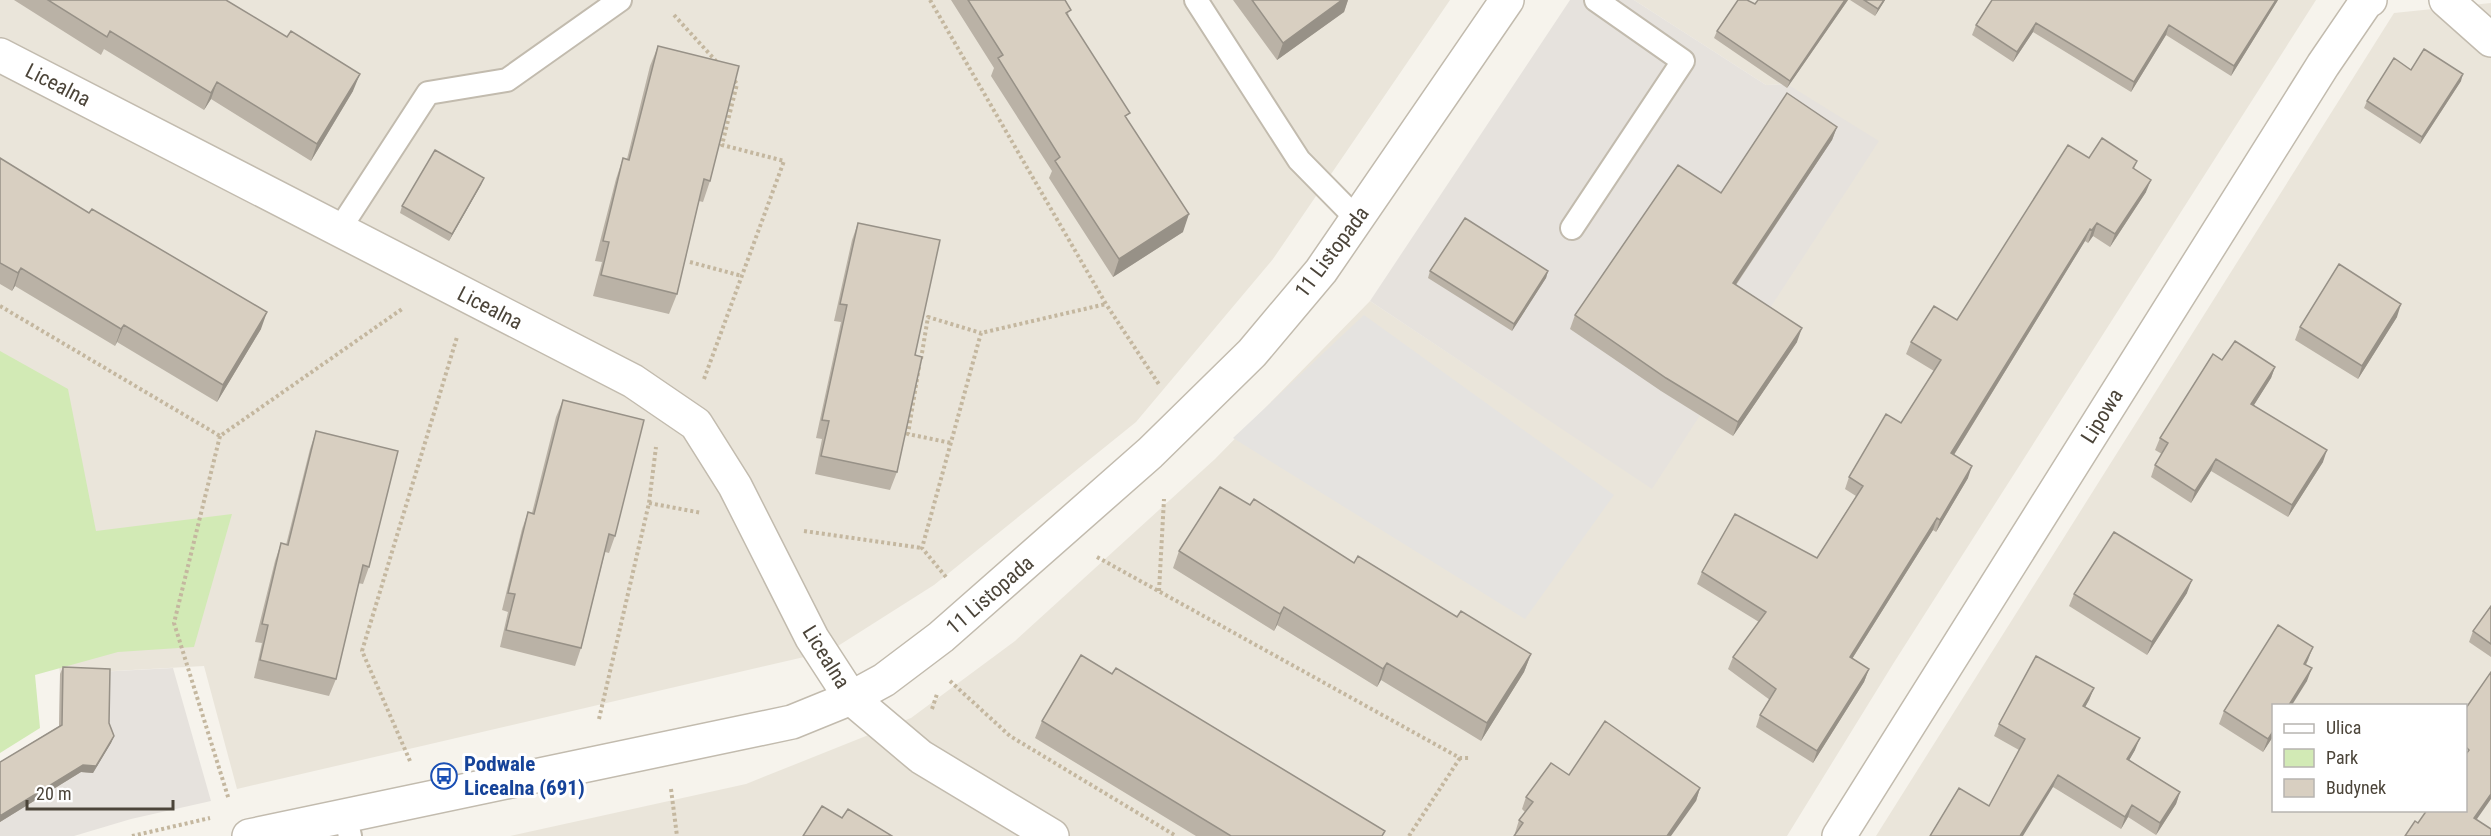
<svg xmlns="http://www.w3.org/2000/svg" width="2491" height="836" font-family="'Roboto Condensed',sans-serif">
	<style>
		.residential { fill: #eae5da; fill-rule: evenodd }
		.industrial { fill: #e6e2dd }
		.green { fill: #d2eab5 }
		.parking { fill: #e5e3e0 }
		.lines { fill: none; stroke-linecap: round; stroke-linejoin: round }
		.service-casing { stroke: #c2bbae; stroke-width: 26 }
		.minor-casing { stroke: #c2bbae; stroke-width: 36 }
		.tertiary-casing { stroke: #c2bbae; stroke-width: 36 }
		.path { stroke: #c4b79f; stroke-width: 4; stroke-dasharray: 3 3; stroke-linecap: butt }
		.service { stroke: #fff; stroke-width: 22 }
		.minor { stroke: #fff; stroke-width: 33 }
		.tertiary { stroke: #fff; stroke-width: 33 }
		.wall { fill: #bab2a6 }
		.shaded-wall { fill: #979187 }
		.building { fill: #d8cfc1; stroke: #979187; stroke-width: 1.5 }
		.labels { text-anchor: middle; dominant-baseline: central; stroke-width: 6; stroke-linejoin: round; paint-order: stroke }
		.street-label { font-size: 21px; fill: #4b4439; stroke: #fff }
		.transit-label { font-size: 21px; font-weight: bold; fill: #164399; stroke: #fff; text-anchor: start }
	</style>
	<rect width="100%" height="100%" fill="#f6f3ec"/>
	<path class="residential" d="M 0,0 L 1450,0 L 1273,259 L 1136,422 L 934,585 L 830,651 L 237,789 L 204,666 L 60,674 L 32,411 L 0,388 Z
		M 1634,0 L 2316,0 L 1893,664 L 1787,836 L 510,836 L 746,784 L 911,718 L 1015,641 L 1215,459 L 1370,301 L 1652,488 L 1787,84 L 1766,85 Z
		M 2491,3 L 2491,836 L 1876,836 L 2394,13 ZM 2274,706 L 2466,706 L 2466,810 L 2274,810 Z"/>
	<path class="industrial" d="M 1570,0 L 1634,0 L 1766,85 L 1787,84 L 1879,141 L 1652,489 L 1370,301 Z
		M 173,668 L 211,801 L 131,819 L 74,836 L 0,836 L 0,767 L 59,728 L 60,674 Z"/>
	<path class="green" d="M 0,351 L 68,389 L 96,531 L 232,514 L 194,647 L 118,652 L 35,675 L 40,728 L 0,753 Z"/>
	<path class="parking" d="M 1364,315 L 1614,495 L 1525,619 L 1233,438 Z"/>
	<g class="lines">
		<g class="service-casing">
			<path id="service" d="M 1196,0 L 1299,160 L 1358,220
				M 1572,228 L 1683,61 L 1596,0
				M 339,230 L 428,93 L 507,80 L 620,0
				M 345,815 L 350,836"/>
		</g>
		<g class="minor-casing">
			<path id="minor" d="M 2446,0 L 2491,40
				M 0,55 L 633,381 L 696,424 L 735,486 L 812,638 L 851,698 L 921,757 L 1052,836
				M 1839,836 L 2323,65 L 2366,2 L 2370,0"/>
		</g>
		<g class="tertiary-casing">
			<path id="tertiary" d="M 249,836 L 792,722 L 851,698 L 884,680 L 941,637 L 1150,453 L 1252,353 L 1321,271 L 1507,0"/>
		</g>
		<path class="path" d="M 930,0 L 1106,304 L 1160,386
			M 674,15 L 716,61
			M 690,262 L 742,276
			M 0,306 L 220,436 L 402,309
			M 921,359 L 928,317 L 981,333
			M 919,367 L 908,434 L 951,443
			M 704,379 L 784,161 L 722,145 L 737,84 L 734,80
			M 220,436 L 174,623 L 229,800
			M 649,503 L 702,513
			M 804,531 L 922,548
			M 1097,557 L 1460,758 L 1471,758
			M 946,577 L 922,548 L 981,333 L 1106,304
			M 1159,591 L 1164,499
			M 950,681 L 1010,736 L 1176,836
			M 932,709 L 937,694
			M 599,719 L 649,503 L 656,447
			M 410,761 L 362,651 L 457,337
			M 671,789 L 677,836
			M 132,836 L 210,818
			M 1409,836 L 1460,758"/>
		<use href="#service" class="service"/>
		<use href="#minor" class="minor"/>
		<use href="#tertiary" class="tertiary"/>
	</g>
	<path class="wall" d="M 14,0 L 226,0 L 353,91 L 311,161 L 211,99 L 204,110 L 104,49 L 101,55 Z
		M 951,0 L 1065,0 L 1069,17 L 1127,120 L 1183,232 L 1113,277 L 1049,178 L 1052,171 L 991,76 L 994,68 Z
		M 1233,0 L 1348,0 L 1344,12 L 1277,60 Z
		M 1758,0 L 1848,0 L 1787,88 L 1714,38 L 1717,31 L 1755,4 Z
		M 1850,0 L 1885,0 L 1875,16 Z
		M 1992,0 L 2278,0 L 2231,76 L 2166,35 L 2131,92 L 2033,32 L 2013,62 L 1972,35 L 1976,25 Z
		M 658,46 L 710,181 L 703,202 L 699,201 L 677,294 L 669,314 L 593,296 L 602,262 L 595,261 L 616,179 L 623,158 L 627,159 L 650,66 Z
		M 2411,70 L 2461,81 L 2420,144 L 2364,108 L 2367,101 Z
		M 1837,127 L 1832,140 L 1736,285 L 1797,342 L 1733,436 L 1661,391 L 1570,329 L 1575,315 L 1721,193 Z
		M 0,158 L 261,329 L 217,402 L 117,342 L 115,346 L 15,286 L 12,291 L 0,284 Z
		M 2089,158 L 2137,161 L 2134,169 L 2146,192 L 2110,247 L 2093,236 L 2088,243 L 2085,241 L 1954,455 L 1968,478 L 1936,532 L 1933,530 L 1852,659 L 1869,669 L 1864,682 L 1813,763 L 1756,727 L 1760,715 L 1770,700 L 1728,669 L 1733,657 L 1759,622 L 1697,584 L 1702,572 L 1817,558 L 1856,496 L 1845,489 L 1849,477 L 1901,423 L 1934,371 L 1906,354 L 1911,342 L 1957,320 Z
		M 484,178 L 481,185 L 449,241 L 400,213 L 402,206 Z
		M 858,223 L 915,355 L 897,472 L 890,490 L 815,474 L 822,439 L 816,438 L 841,322 L 834,321 L 852,240 Z
		M 1430,271 L 1548,271 L 1546,278 L 1512,331 L 1428,278 Z
		M 2397,317 L 2358,379 L 2295,340 L 2300,327 Z
		M 2222,360 L 2275,367 L 2271,378 L 2254,405 L 2323,462 L 2288,517 L 2211,471 L 2191,503 L 2151,477 L 2155,465 L 2162,454 L 2155,450 L 2160,438 Z
		M 563,400 L 615,536 L 609,553 L 605,552 L 581,648 L 575,666 L 500,647 L 508,612 L 502,610 L 522,529 L 528,512 L 532,513 L 556,417 Z
		M 316,431 L 369,567 L 363,584 L 358,583 L 336,679 L 329,696 L 254,678 L 262,643 L 255,642 L 275,561 L 281,543 L 286,545 L 310,449 Z
		M 1250,505 L 1354,563 L 1531,654 L 1524,672 L 1481,741 L 1381,680 L 1377,687 L 1277,625 L 1274,631 L 1173,568 L 1179,551 Z
		M 2187,593 L 2147,655 L 2069,606 L 2074,594 Z
		M 2491,606 L 2491,657 L 2469,642 L 2473,631 Z
		M 2308,660 L 2306,665 L 2307,681 L 2274,705 L 2274,735 L 2263,752 L 2219,724 L 2224,711 Z
		M 63,667 L 109,723 L 114,736 L 111,743 L 93,773 L 81,772 L 0,822 L 0,762 L 59,726 L 60,674 Z
		M 2094,688 L 2089,700 L 2085,707 L 2135,750 L 2129,760 L 2180,792 L 2176,804 L 2156,835 L 2128,817 L 2121,829 L 2053,787 L 1989,806 L 2019,750 L 1994,736 L 1999,724 Z
		M 1042,721 L 1383,836 L 1196,836 L 1035,738 Z
		M 1569,775 L 1700,788 L 1696,801 L 1516,833 L 1515,833 L 1519,820 L 1525,812 L 1522,809 L 1526,797 Z"/>
	<path class="shaded-wall" d="M 1342,0 L 1348,0 L 1344,12 L 1277,60 L 1283,43 Z
		M 1845,0 L 1848,0 L 1787,88 L 1790,81 Z
		M 1884,0 L 1885,0 L 1875,16 L 1878,9 Z
		M 2276,0 L 2278,0 L 2231,76 L 2234,66 Z
		M 2036,23 L 2033,32 L 2013,62 L 2017,52 Z
		M 2169,25 L 2166,35 L 2131,92 L 2134,82 Z
		M 360,74 L 353,91 L 311,161 L 317,144 Z
		M 2463,74 L 2461,81 L 2420,144 L 2422,137 Z
		M 217,82 L 211,99 L 204,110 L 211,93 Z
		M 1837,127 L 1832,140 L 1728,296 L 1733,283 Z
		M 484,178 L 481,185 L 449,241 L 452,234 Z
		M 2151,180 L 2146,192 L 2110,247 L 2115,234 Z
		M 1189,214 L 1183,232 L 1113,277 L 1119,259 Z
		M 2097,223 L 2093,236 L 2088,243 L 2092,230 Z
		M 2090,229 L 2085,241 L 1947,466 L 1951,453 Z
		M 21,268 L 15,286 L 12,291 L 18,273 Z
		M 1548,271 L 1546,278 L 1512,331 L 1514,324 Z
		M 2401,304 L 2397,317 L 2358,379 L 2362,366 Z
		M 267,312 L 261,329 L 217,402 L 223,385 Z
		M 124,325 L 117,342 L 115,346 L 121,329 Z
		M 1802,328 L 1797,342 L 1733,436 L 1738,422 Z
		M 2275,367 L 2271,378 L 2247,416 L 2251,404 Z
		M 2327,450 L 2323,462 L 2288,517 L 2292,505 Z
		M 2216,459 L 2211,471 L 2191,503 L 2195,491 Z
		M 1972,466 L 1968,478 L 1936,532 L 1940,520 Z
		M 1937,518 L 1933,530 L 1845,670 L 1850,657 Z
		M 2192,580 L 2187,593 L 2147,655 L 2152,642 Z
		M 1284,607 L 1277,625 L 1274,631 L 1280,614 Z
		M 2313,647 L 2308,660 L 2299,676 L 2304,664 Z
		M 1531,654 L 1524,672 L 1481,741 L 1487,723 Z
		M 1387,663 L 1381,680 L 1377,687 L 1383,669 Z
		M 2312,668 L 2307,681 L 2292,705 L 2289,705 Z
		M 1869,669 L 1864,682 L 1813,763 L 1817,751 Z
		M 2094,688 L 2089,700 L 2079,718 L 2083,706 Z
		M 2274,730 L 2274,735 L 2263,752 L 2268,739 Z
		M 114,736 L 111,743 L 93,773 L 81,772 L 0,822 L 0,816 Z
		M 2140,738 L 2135,750 L 2123,771 L 2127,759 Z
		M 2058,775 L 2053,787 L 2023,836 L 2020,836 Z
		M 1700,788 L 1696,801 L 1671,836 L 1667,836 Z
		M 2180,792 L 2176,804 L 2156,835 L 2160,823 Z
		M 2491,794 L 2491,799 L 2470,829 L 2474,818 Z
		M 2132,805 L 2128,817 L 2121,829 L 2125,817 Z"/>
	<path class="building" d="M 48,0 L 226,0 L 287,37 L 291,31 L 360,74 L 317,144 L 217,82 L 211,93 L 110,31 L 107,37 Z
		M 968,0 L 1065,0 L 1071,10 L 1066,13 L 1130,113 L 1125,116 L 1189,214 L 1119,259 L 1055,161 L 1060,157 L 998,58 L 1003,55 Z
		M 1252,0 L 1342,0 L 1283,43 Z
		M 1738,0 L 1747,0 L 1755,4 L 1758,0 L 1845,0 L 1790,81 L 1717,31 Z
		M 1864,0 L 1884,0 L 1878,9 Z
		M 1992,0 L 2276,0 L 2234,66 L 2169,25 L 2134,82 L 2036,23 L 2017,52 L 1976,25 Z
		M 658,46 L 739,66 L 710,181 L 704,179 L 677,294 L 601,275 L 609,242 L 603,241 L 623,158 L 629,160 Z
		M 2424,49 L 2463,74 L 2422,137 L 2367,101 L 2394,58 L 2411,70 Z
		M 1787,93 L 1837,127 L 1733,283 L 1802,328 L 1738,422 L 1666,378 L 1575,315 L 1678,165 L 1721,193 Z
		M 2102,138 L 2137,161 L 2133,168 L 2151,180 L 2115,234 L 2097,223 L 2092,230 L 2090,229 L 1951,453 L 1972,466 L 1940,520 L 1937,518 L 1850,657 L 1869,669 L 1817,751 L 1760,715 L 1776,689 L 1733,657 L 1766,612 L 1702,572 L 1735,514 L 1817,558 L 1863,486 L 1849,477 L 1886,414 L 1901,423 L 1941,360 L 1911,342 L 1934,306 L 1957,320 L 2068,145 L 2089,158 Z
		M 435,150 L 484,178 L 452,234 L 402,206 Z
		M 0,158 L 89,213 L 92,209 L 267,312 L 223,385 L 124,325 L 121,329 L 21,268 L 18,273 L 0,263 Z
		M 1465,218 L 1548,271 L 1514,324 L 1430,271 Z
		M 858,223 L 940,240 L 915,355 L 922,357 L 897,472 L 821,456 L 829,421 L 822,420 L 847,305 L 840,304 Z
		M 2339,264 L 2401,304 L 2362,366 L 2300,327 Z
		M 2235,341 L 2275,367 L 2251,404 L 2327,450 L 2292,505 L 2216,459 L 2195,491 L 2155,465 L 2168,443 L 2160,438 L 2213,354 L 2222,360 Z
		M 563,400 L 644,420 L 615,536 L 609,534 L 581,648 L 506,630 L 515,594 L 508,593 L 528,512 L 534,514 Z
		M 316,431 L 398,451 L 369,567 L 363,565 L 336,679 L 260,660 L 268,625 L 262,624 L 281,543 L 288,545 Z
		M 1220,487 L 1250,505 L 1254,499 L 1354,563 L 1358,556 L 1457,617 L 1461,611 L 1531,654 L 1487,723 L 1387,663 L 1383,669 L 1284,607 L 1280,614 L 1179,551 Z
		M 2114,532 L 2192,580 L 2152,642 L 2074,594 Z
		M 2491,606 L 2491,644 L 2473,631 Z
		M 2278,625 L 2313,647 L 2304,664 L 2312,668 L 2289,705 L 2274,705 L 2274,730 L 2268,739 L 2224,711 Z
		M 1081,655 L 1112,674 L 1116,668 L 1385,831 L 1382,836 L 1231,836 L 1042,721 Z
		M 2036,656 L 2094,688 L 2083,706 L 2140,738 L 2127,759 L 2180,792 L 2160,823 L 2132,805 L 2125,817 L 2058,775 L 2020,836 L 1930,836 L 1959,788 L 1989,806 L 2025,739 L 1999,724 Z
		M 63,667 L 110,669 L 109,723 L 114,736 L 96,766 L 83,765 L 0,816 L 0,762 L 62,725 Z
		M 2491,672 L 2491,794 L 2474,818 L 2491,829 L 2491,836 L 2405,836 L 2415,821 L 2418,823 L 2427,810 L 2466,810 L 2466,754 L 2469,750 L 2466,747 L 2466,708 Z
		M 1605,721 L 1700,788 L 1667,836 L 1514,836 L 1523,823 L 1519,820 L 1533,802 L 1526,797 L 1551,763 L 1569,775 Z
		M 822,806 L 842,818 L 848,809 L 892,836 L 803,836 Z"/>
	<defs>
		<g id="bus-ring" transform="scale(1.35)"><circle r="9.5" fill="#fff" stroke="#1a4fb4" stroke-width="1.5"/><path d="M-5-6H5V4H4V6H2V4H-2V6H-4V4H-5ZM-3.5-4V0h7V-4ZM-3.5 1.2v1.5H-2V1.2ZM2 1.2v1.5H3.5V1.2Z" fill="#1a4fb4"/></g>
	</defs>
	<g fill-rule="evenodd">
		<use href="#bus-ring" x="444" y="776"/>
	</g>
	<g class="labels">
		<g class="street-label">
			<text transform="translate(58 85) rotate(27)">Licealna</text>
			<text transform="translate(1332 252) rotate(-53)">11 Listopada</text>
			<text transform="translate(490 308) rotate(27)">Licealna</text>
			<text transform="translate(2102 416) rotate(-58)">Lipowa</text>
			<text transform="translate(990 595) rotate(-41)">11 Listopada</text>
			<text transform="translate(826 657) rotate(58)">Licealna</text>
		</g>
		<g class="transit-label">
			<text x="464" y="764">Podwale<tspan x="464" dy="24">Licealna (691)</tspan></text>
		</g>
	</g>
	<rect x="2272" y="704" width="195" height="108" fill="#ffffff" stroke="#b7b4b0" stroke-width="1.5"/>
	<rect x="2284" y="724" width="30" height="9" fill="#ffffff" stroke="#b7b4b0" stroke-width="1.5"/>
	<text x="2326" y="734" font-size="18" fill="#4b4439">Ulica</text>
	<rect x="2284" y="749" width="30" height="18" fill="#d2eab5" stroke="#b7b4b0" stroke-width="1.5"/>
	<text x="2326" y="764" font-size="18" fill="#4b4439">Park</text>
	<rect x="2284" y="779" width="30" height="18" fill="#d8cfc1" stroke="#b7b4b0" stroke-width="1.5"/>
	<text x="2326" y="794" font-size="18" fill="#4b4439">Budynek</text>
	<path d="M27 800v9h146v-9" fill="none" stroke="#4b4439" stroke-width="3"/>
	<text x="36" y="800" font-size="18" fill="#4b4439" stroke="#ffffff" stroke-width="4.5" paint-order="stroke">20 m</text>
</svg>
